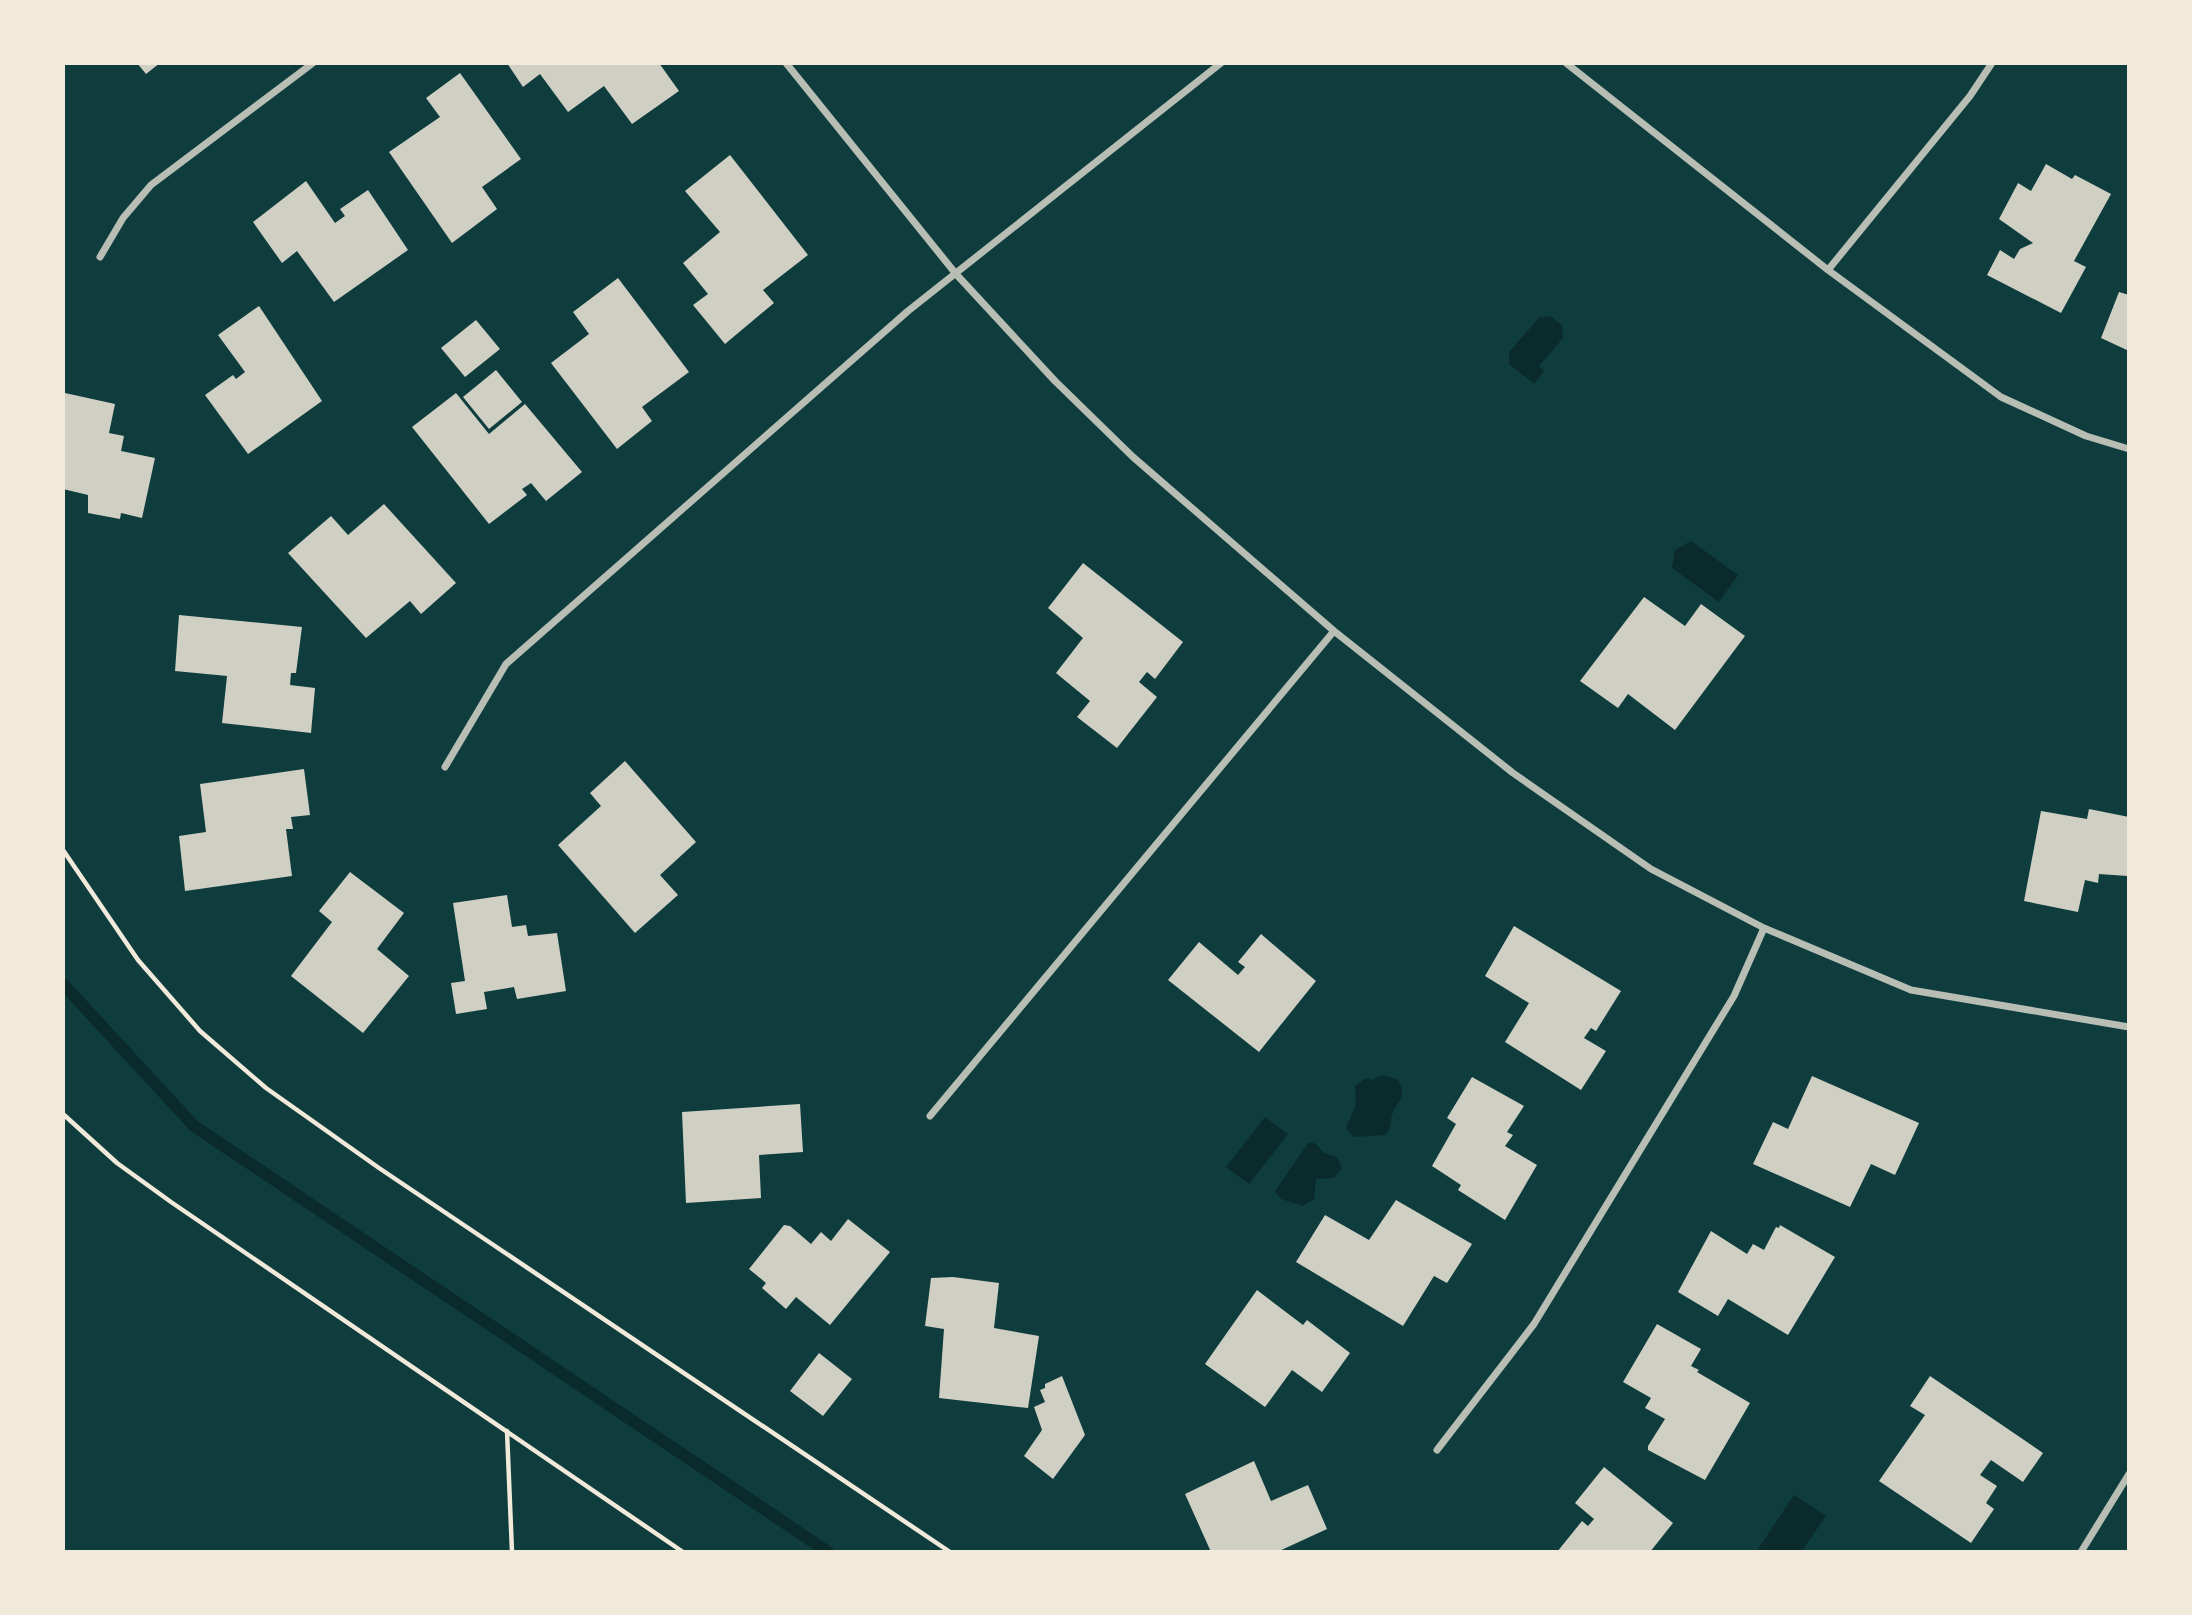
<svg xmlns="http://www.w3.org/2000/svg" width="2192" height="1615" font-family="'Roboto Condensed',sans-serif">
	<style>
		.water { fill: #0a2a2b }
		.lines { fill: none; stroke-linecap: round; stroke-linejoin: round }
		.stream { stroke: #0a2a2b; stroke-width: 12 }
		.building { fill: #cfcfc3 }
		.path { stroke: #f1e9da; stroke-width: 4.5 }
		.minor { stroke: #b8beb3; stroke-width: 7 }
	</style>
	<rect width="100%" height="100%" fill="#0f3d3e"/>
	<path class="water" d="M 1550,316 L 1562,325 L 1563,338 L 1539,366 L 1544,371 L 1534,384 L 1509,364 L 1509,352 L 1539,318 Z
		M 1691,541 L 1738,575 L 1719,602 L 1672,568 L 1675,550 Z
		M 1382,1075 L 1397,1079 C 1409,1097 1397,1099 1392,1115 C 1390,1123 1392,1128 1385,1135 L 1354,1137 L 1346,1128 L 1356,1104 L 1355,1086 L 1366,1078 L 1372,1080 Z
		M 1265,1117 L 1288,1134 L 1249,1184 L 1226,1167 Z
		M 1309,1142 L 1316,1144 L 1324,1153 L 1337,1157 L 1342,1168 L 1334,1178 L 1316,1179 L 1314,1199 L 1303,1206 L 1281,1199 L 1275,1191 Z
		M 1794,1495 L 1826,1516 L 1801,1552 L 1756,1552 Z"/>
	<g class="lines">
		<path class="stream" d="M 63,984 L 194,1126 L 828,1552"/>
	</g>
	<path class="building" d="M 137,63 L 160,63 L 146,74 Z
		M 507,63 L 659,63 L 679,91 L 632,124 L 604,86 L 568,112 L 540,74 L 523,87 Z
		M 460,73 L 521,159 L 482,187 L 497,209 L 452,243 L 389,152 L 440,117 L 426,98 Z
		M 730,155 L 808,255 L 763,290 L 774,303 L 725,344 L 693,305 L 708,294 L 683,263 L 720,232 L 685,191 Z
		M 2046,164 L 2072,179 L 2075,175 L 2111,194 L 2074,261 L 2086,267 L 2061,313 L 1987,275 L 2000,250 L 2014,259 L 2020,249 L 2033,243 L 1999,219 L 2018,183 L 2031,191 Z
		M 306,181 L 335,223 L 345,216 L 340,209 L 368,190 L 408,250 L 334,302 L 297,251 L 282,263 L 253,222 Z
		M 618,278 L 689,372 L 642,407 L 652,421 L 617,449 L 551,363 L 589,334 L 573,312 Z
		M 2119,292 L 2129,295 L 2129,351 L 2101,338 Z
		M 259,306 L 322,401 L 248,454 L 205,395 L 233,375 L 236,379 L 245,372 L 218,335 Z
		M 476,320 L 500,349 L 465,377 L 441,348 Z
		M 496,370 L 522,402 L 489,429 L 463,397 Z
		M 65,393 L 115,404 L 109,433 L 124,436 L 121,451 L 155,458 L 142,518 L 121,513 L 120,519 L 88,513 L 88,495 L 63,489 Z
		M 456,393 L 489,434 L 525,404 L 582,472 L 546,501 L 531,483 L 522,489 L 527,495 L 489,524 L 412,427 Z
		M 384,504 L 456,583 L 421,614 L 410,601 L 366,638 L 288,553 L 331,516 L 348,535 Z
		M 1083,563 L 1183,642 L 1155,679 L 1147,672 L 1139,682 L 1157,697 L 1117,748 L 1077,717 L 1090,701 L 1056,673 L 1083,638 L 1048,608 Z
		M 1644,597 L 1685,626 L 1701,604 L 1745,636 L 1675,730 L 1628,694 L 1618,708 L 1580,681 Z
		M 179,615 L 302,627 L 296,673 L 291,673 L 290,685 L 315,688 L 311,733 L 222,723 L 227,676 L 175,671 Z
		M 625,761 L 696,842 L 660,875 L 678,895 L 635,933 L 558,845 L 601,806 L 590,793 Z
		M 304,769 L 310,815 L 291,817 L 293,829 L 286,829 L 292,876 L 185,891 L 179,836 L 206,832 L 200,784 Z
		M 2089,809 L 2129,817 L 2127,876 L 2099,874 L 2098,883 L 2085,880 L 2078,912 L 2024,901 L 2041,811 L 2087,819 Z
		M 350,872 L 404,913 L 377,949 L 409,976 L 363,1033 L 291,976 L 332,922 L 319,911 Z
		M 507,895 L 512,927 L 526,925 L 528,936 L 557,933 L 566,991 L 517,999 L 514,987 L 484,992 L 487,1009 L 456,1014 L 451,983 L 465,981 L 453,903 Z
		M 1514,926 L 1621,991 L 1596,1031 L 1591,1028 L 1584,1038 L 1606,1051 L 1581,1090 L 1505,1042 L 1529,1003 L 1485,976 Z
		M 1261,934 L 1316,981 L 1259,1052 L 1168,980 L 1199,942 L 1238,975 L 1245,967 L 1238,962 Z
		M 1812,1076 L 1919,1123 L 1895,1175 L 1871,1164 L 1850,1207 L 1753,1164 L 1773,1122 L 1788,1129 Z
		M 1472,1077 L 1524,1106 L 1507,1132 L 1513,1135 L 1505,1146 L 1537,1165 L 1505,1220 L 1458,1190 L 1461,1185 L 1432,1166 L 1456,1124 L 1447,1118 Z
		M 800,1104 L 803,1152 L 759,1155 L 761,1198 L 686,1203 L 682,1112 Z
		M 1396,1200 L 1472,1244 L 1447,1283 L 1434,1276 L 1403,1326 L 1296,1262 L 1325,1215 L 1369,1240 Z
		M 848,1219 L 890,1252 L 830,1325 L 796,1297 L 786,1309 L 762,1288 L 766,1283 L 749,1269 L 784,1225 L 790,1226 L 811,1244 L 821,1232 L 831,1241 Z
		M 1780,1225 L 1835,1257 L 1788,1335 L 1728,1299 L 1718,1316 L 1678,1292 L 1711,1231 L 1747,1254 L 1753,1244 L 1764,1250 L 1776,1227 L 1779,1228 Z
		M 953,1277 L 999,1283 L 994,1328 L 1039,1336 L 1028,1408 L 939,1398 L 944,1329 L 925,1326 L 931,1278 Z
		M 1257,1290 L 1303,1325 L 1307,1320 L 1350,1353 L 1322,1392 L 1292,1370 L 1265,1407 L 1205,1364 Z
		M 1657,1324 L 1701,1349 L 1691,1366 L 1699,1370 L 1697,1372 L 1750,1403 L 1705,1480 L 1648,1450 L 1648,1446 L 1665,1419 L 1645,1408 L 1651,1398 L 1623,1382 Z
		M 819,1353 L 852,1379 L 823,1416 L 790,1391 Z
		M 1062,1376 L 1085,1435 L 1053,1479 L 1024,1456 L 1042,1430 L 1034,1407 L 1045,1402 L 1040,1390 L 1045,1388 L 1045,1384 Z
		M 1930,1376 L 2043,1453 L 2023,1482 L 1991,1460 L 1980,1475 L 1997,1486 L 1986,1503 L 1994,1509 L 1971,1543 L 1879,1481 L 1925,1415 L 1910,1406 Z
		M 1254,1461 L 1271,1501 L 1308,1485 L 1327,1529 L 1277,1552 L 1211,1552 L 1185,1494 Z
		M 1604,1467 L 1673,1523 L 1650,1552 L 1557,1552 L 1582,1521 L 1588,1526 L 1594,1519 L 1575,1503 Z"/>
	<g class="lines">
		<path class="path" d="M 63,850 L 138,960 L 200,1031 L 266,1088 L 379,1168 L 950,1552
			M 63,1114 L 117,1163 L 171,1202 L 683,1552
			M 507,1431 L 512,1552"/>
		<path class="minor" d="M 786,63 L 956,274 L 1055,381 L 1133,457 L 1334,631 L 1513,773 L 1651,869 L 1764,928 L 1911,990 L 2129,1027
			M 1566,63 L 1828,270 L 2001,397 L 2086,436 L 2129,449
			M 100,257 L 123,218 L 151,185 L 313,63
			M 1828,270 L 1970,96 L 1992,63
			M 445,767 L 506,664 L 908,311 L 1221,63
			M 930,1116 L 1334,631
			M 1437,1450 L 1534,1324 L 1734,996 L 1764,928
			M 2081,1552 L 2129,1474"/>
	</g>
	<rect width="2192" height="1615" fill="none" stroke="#f1e9da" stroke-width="130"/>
</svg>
